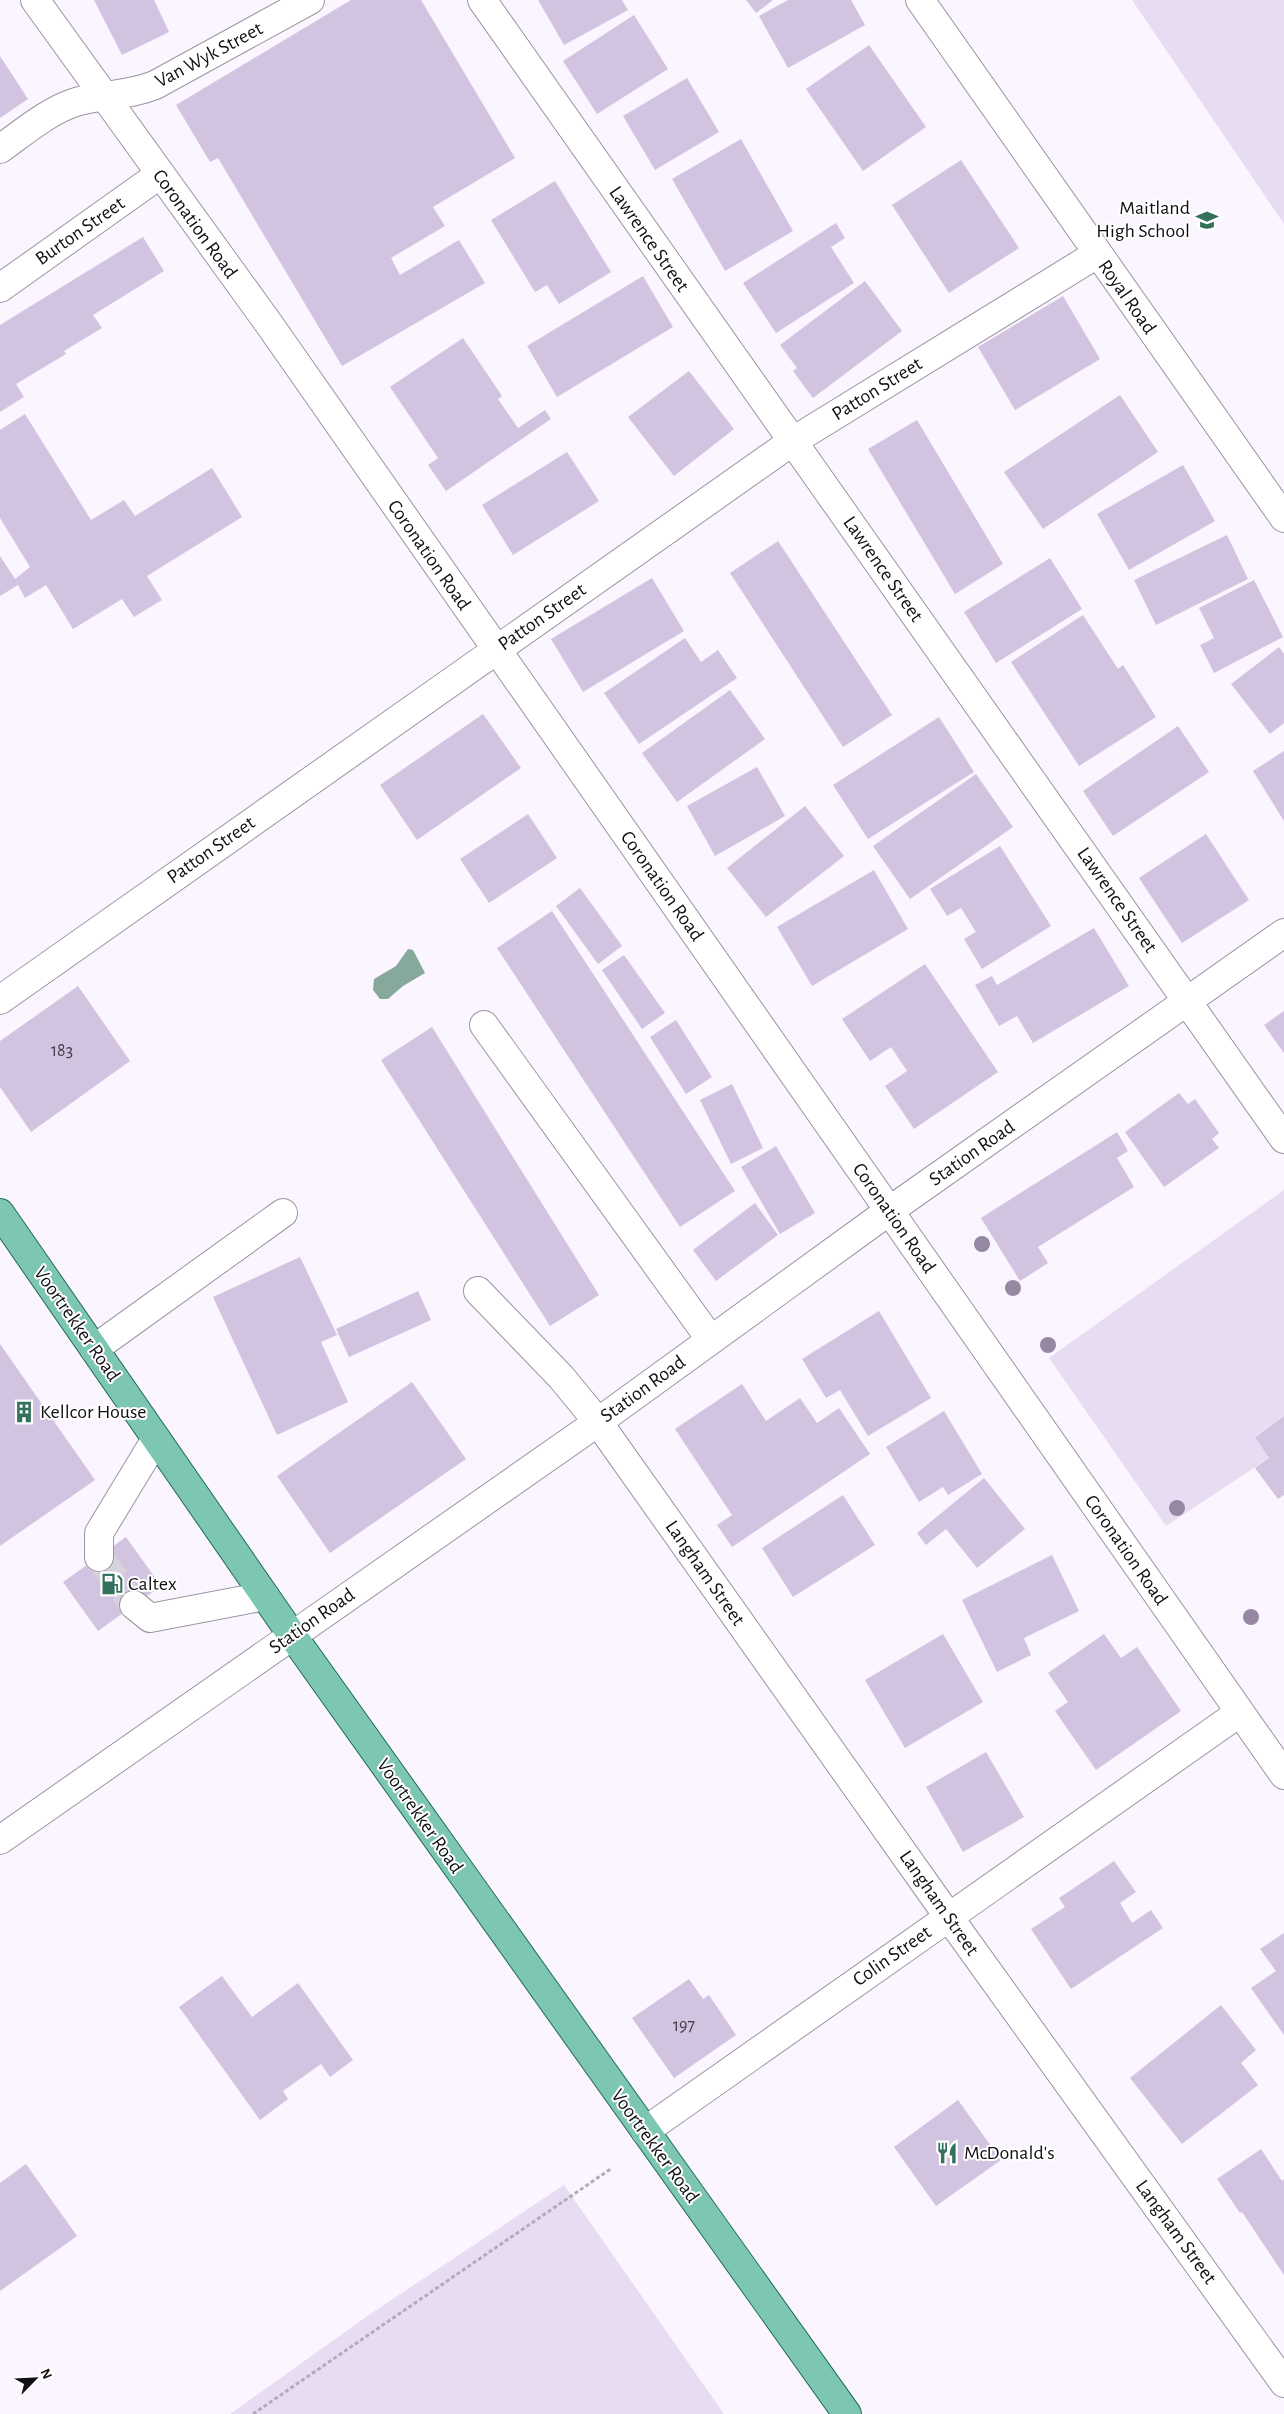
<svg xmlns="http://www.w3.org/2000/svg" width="1284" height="2414" font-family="'Alegreya Sans',sans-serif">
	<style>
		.green { fill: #e8dcf3 }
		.water { fill: #86a99c }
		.building { fill: #d2c3e0 }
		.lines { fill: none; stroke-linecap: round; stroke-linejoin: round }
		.minor-tunnel { stroke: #d7d2dc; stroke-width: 28; stroke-dasharray: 28 14; stroke-linecap: butt }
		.minor-casing { stroke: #9a95a0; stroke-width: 30 }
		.major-casing { stroke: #1f6d59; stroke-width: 30 }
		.path { stroke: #b1adb5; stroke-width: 3; stroke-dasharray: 4 2.5; stroke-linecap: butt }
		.minor { stroke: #fff; stroke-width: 28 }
		.major { stroke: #7dc6b2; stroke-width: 28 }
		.tree { fill: #9688a2 }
		.labels { text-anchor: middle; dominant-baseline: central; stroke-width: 4; stroke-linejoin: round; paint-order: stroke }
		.number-label { font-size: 18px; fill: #413c46 }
		.street-label { font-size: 20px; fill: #110f13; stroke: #fff }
		.poi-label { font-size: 20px; fill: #110f13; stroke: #fff; text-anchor: start }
	</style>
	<rect width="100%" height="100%" fill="#faf5ff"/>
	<path class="green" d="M 1132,0 L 1284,0 L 1284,224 Z
		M 1284,1190 L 1284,1416 L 1255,1436 L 1269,1458 L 1166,1526 L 1049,1358 Z
		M 564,2185 L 724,2414 L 230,2414 L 366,2317 Z"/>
	<path class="water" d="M 408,949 L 413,950 L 425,973 L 403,986 L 388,999 L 380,999 L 373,990 L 374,979 L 396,966 Z"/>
	<path class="building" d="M 94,0 L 154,0 L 169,32 L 122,55 Z
		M 351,0 L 421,0 L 515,158 L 433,207 L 445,226 L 391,258 L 400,275 L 459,240 L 485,283 L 342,366 L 218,158 L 210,162 L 176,105 Z
		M 538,0 L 622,0 L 628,10 L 564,45 Z
		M 746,0 L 773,0 L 756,13 Z
		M 788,0 L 851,0 L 865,25 L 788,68 L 759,16 Z
		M 634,15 L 668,69 L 597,114 L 563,61 Z
		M 869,45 L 926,127 L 863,171 L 806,89 Z
		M 0,56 L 28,99 L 0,118 Z
		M 687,78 L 719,132 L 655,170 L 623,116 Z
		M 741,139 L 793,231 L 725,271 L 672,179 Z
		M 961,160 L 1019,248 L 949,293 L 892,205 Z
		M 555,181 L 611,272 L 559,304 L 547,285 L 535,292 L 491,220 Z
		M 836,223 L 845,238 L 831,247 L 854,283 L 776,333 L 743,283 Z
		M 143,237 L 164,271 L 93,315 L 102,328 L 64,351 L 66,354 L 16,384 L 24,397 L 0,412 L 0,325 Z
		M 643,276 L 673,327 L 557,397 L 527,346 Z
		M 865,281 L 902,331 L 813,398 L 793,371 L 797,368 L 780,345 Z
		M 1063,296 L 1100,359 L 1015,410 L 978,347 Z
		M 463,338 L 502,396 L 498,399 L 518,428 L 545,410 L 551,419 L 446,491 L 428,465 L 438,458 L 390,387 Z
		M 689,371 L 734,429 L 674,476 L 628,417 Z
		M 1120,395 L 1158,452 L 1043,529 L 1004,472 Z
		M 25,414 L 91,520 L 124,500 L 135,516 L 212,468 L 242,517 L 147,576 L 162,600 L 134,617 L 122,599 L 73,629 L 46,585 L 25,598 L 18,585 L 0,596 L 0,556 L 15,579 L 30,567 L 0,518 L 0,430 Z
		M 917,420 L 1003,564 L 955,594 L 868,449 Z
		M 567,452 L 599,501 L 513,555 L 482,505 Z
		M 1183,465 L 1215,521 L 1129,570 L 1097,514 Z
		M 1227,535 L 1248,579 L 1156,625 L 1134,580 Z
		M 778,541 L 892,715 L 843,747 L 730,573 Z
		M 1050,558 L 1082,609 L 996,663 L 964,612 Z
		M 652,578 L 684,631 L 583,692 L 551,639 Z
		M 1254,580 L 1283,637 L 1214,673 L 1200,645 L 1214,638 L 1199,608 Z
		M 1083,615 L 1118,669 L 1123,665 L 1156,717 L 1079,766 L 1011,662 Z
		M 685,638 L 701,662 L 718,650 L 737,678 L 639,744 L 604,693 Z
		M 1279,647 L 1284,654 L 1284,723 L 1270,734 L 1231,684 Z
		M 730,690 L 765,739 L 677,802 L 642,753 Z
		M 483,714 L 521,768 L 417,840 L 380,785 Z
		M 939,717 L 974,772 L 868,839 L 833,785 Z
		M 1178,726 L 1209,772 L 1113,836 L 1083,791 Z
		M 1284,751 L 1284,821 L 1253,771 Z
		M 757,767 L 785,816 L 715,856 L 687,806 Z
		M 976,774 L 1013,827 L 910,899 L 873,846 Z
		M 805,806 L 844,856 L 766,917 L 727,868 Z
		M 528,814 L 557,858 L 489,903 L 460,859 Z
		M 1206,834 L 1249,900 L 1182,943 L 1139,878 Z
		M 1000,846 L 1051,926 L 982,969 L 964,939 L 976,932 L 961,908 L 947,916 L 930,889 Z
		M 874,870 L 908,929 L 812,986 L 777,927 Z
		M 580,888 L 622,946 L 598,964 L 556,906 Z
		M 552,911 L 735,1191 L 680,1227 L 497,948 Z
		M 1094,928 L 1129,986 L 1033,1043 L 1017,1016 L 999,1026 L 975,985 L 992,976 L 997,985 Z
		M 624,955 L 665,1013 L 642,1029 L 602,970 Z
		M 925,964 L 998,1072 L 914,1129 L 885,1086 L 907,1071 L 891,1047 L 870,1061 L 842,1019 Z
		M 78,986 L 130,1061 L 31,1132 L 0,1087 L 0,1041 Z
		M 1284,1011 L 1284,1053 L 1264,1025 Z
		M 676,1020 L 712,1077 L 686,1094 L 650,1037 Z
		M 432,1027 L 599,1295 L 550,1326 L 381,1060 Z
		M 732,1084 L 763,1148 L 731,1164 L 700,1100 Z
		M 1179,1093 L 1188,1104 L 1195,1099 L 1219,1133 L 1212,1139 L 1219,1148 L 1164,1187 L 1125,1132 Z
		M 1117,1132 L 1128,1151 L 1117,1158 L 1134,1187 L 1038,1247 L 1048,1263 L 1020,1281 L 981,1218 Z
		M 776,1146 L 815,1213 L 780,1234 L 741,1167 Z
		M 755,1203 L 778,1235 L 716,1281 L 693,1250 Z
		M 300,1257 L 337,1335 L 321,1342 L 348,1402 L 277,1435 L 213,1297 Z
		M 418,1291 L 431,1320 L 349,1357 L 336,1329 Z
		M 879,1311 L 931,1398 L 868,1436 L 840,1390 L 826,1398 L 802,1359 Z
		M 0,1344 L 95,1480 L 0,1546 Z
		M 412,1382 L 466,1459 L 330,1553 L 277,1476 Z
		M 742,1384 L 766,1421 L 800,1398 L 817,1423 L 839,1408 L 870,1454 L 732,1547 L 717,1525 L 732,1515 L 675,1429 Z
		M 944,1411 L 982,1474 L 948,1495 L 943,1487 L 919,1502 L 886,1447 Z
		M 1284,1416 L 1284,1495 L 1278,1499 L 1255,1468 L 1269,1458 L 1255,1437 Z
		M 984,1478 L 1025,1529 L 977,1568 L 946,1529 L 926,1545 L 917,1533 Z
		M 843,1495 L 875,1545 L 793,1597 L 762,1548 Z
		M 126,1537 L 161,1586 L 98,1631 L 63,1582 Z
		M 1052,1555 L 1079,1611 L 1024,1638 L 1031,1655 L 997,1672 L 962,1600 Z
		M 943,1634 L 983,1702 L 905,1748 L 865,1680 Z
		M 1104,1634 L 1121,1658 L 1137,1647 L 1181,1711 L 1096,1770 L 1055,1711 L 1068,1702 L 1048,1673 Z
		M 986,1752 L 1024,1817 L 963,1852 L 926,1787 Z
		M 1114,1861 L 1136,1892 L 1120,1903 L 1132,1923 L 1151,1910 L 1163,1928 L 1071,1989 L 1031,1929 L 1065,1907 L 1059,1898 Z
		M 1284,1933 L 1284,2035 L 1251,1988 L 1276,1971 L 1260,1949 Z
		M 222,1976 L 252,2017 L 298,1983 L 353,2060 L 330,2077 L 321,2064 L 283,2091 L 288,2099 L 260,2120 L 179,2007 Z
		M 689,1979 L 703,1999 L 709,1995 L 736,2035 L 674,2078 L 632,2018 Z
		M 1221,2005 L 1256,2050 L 1241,2063 L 1258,2085 L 1182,2144 L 1130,2078 Z
		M 958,2100 L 1001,2160 L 936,2206 L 894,2147 Z
		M 1261,2149 L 1282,2181 L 1284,2179 L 1284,2275 L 1242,2212 L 1240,2213 L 1217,2179 Z
		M 26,2164 L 77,2236 L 0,2291 L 0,2183 Z"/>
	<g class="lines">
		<path class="minor-tunnel" d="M 99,1557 L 134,1605"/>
		<g class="minor-casing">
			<path id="minor" d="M 35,0 L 269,324 L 1284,1775
				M 482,0 L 1284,1139
				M 920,0 L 1284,518
				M 0,149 C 24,132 48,111 76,102 C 102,94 128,96 155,85 L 310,0
				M 0,288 L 159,175
				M 0,1000 L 793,441 L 1097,254
				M 484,1025 L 711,1340
				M 478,1291 L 561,1377 L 598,1422 L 948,1916 L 1284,2383
				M 94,1349 L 283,1213
				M 99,1557 L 99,1533 L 156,1439
				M 134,1605 L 150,1618 L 265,1596
				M 0,1840 L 598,1422 L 889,1211 L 1284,933
				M 645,2131 L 1239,1713"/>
		</g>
		<g class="major-casing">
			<path id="major" d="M 0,1213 L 292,1635 L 847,2414"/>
		</g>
		<path class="path" d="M 253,2414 L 612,2168"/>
		<use href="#minor" class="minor"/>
		<use href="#major" class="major"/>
	</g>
	<g class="tree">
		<circle cx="982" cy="1244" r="8"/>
		<circle cx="1013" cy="1288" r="8"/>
		<circle cx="1048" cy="1345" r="8"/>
		<circle cx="1177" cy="1508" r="8"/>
		<circle cx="1251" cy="1617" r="8"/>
	</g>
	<defs>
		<g id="school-bare" transform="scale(1.725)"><path d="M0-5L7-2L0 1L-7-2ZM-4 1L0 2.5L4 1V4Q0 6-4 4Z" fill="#33715d" stroke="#fff" stroke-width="2.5" paint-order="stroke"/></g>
		<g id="building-bare" transform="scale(1.725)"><path d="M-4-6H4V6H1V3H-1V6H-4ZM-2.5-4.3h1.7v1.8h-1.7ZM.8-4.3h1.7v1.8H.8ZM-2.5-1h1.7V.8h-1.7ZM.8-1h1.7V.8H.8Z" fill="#33715d" stroke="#fff" stroke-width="2.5" paint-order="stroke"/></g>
		<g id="fuel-bare" transform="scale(1.725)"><path d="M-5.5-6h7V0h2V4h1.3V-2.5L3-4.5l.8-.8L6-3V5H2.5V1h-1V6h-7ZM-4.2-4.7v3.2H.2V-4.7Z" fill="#33715d" stroke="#fff" stroke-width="2.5" paint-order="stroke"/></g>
		<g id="restaurant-bare" transform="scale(1.725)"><path d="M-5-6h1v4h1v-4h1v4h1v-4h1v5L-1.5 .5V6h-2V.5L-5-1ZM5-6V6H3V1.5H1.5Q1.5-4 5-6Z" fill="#33715d" stroke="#fff" stroke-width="2.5" paint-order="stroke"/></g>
	</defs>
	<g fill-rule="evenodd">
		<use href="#school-bare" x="1207" y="220"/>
		<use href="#building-bare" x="24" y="1412"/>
		<use href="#fuel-bare" x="112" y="1584"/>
		<use href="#restaurant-bare" x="947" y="2153"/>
	</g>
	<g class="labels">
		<g class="number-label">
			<text x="62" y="1051">183</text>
			<text x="684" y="2026">197</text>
		</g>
		<g class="street-label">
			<text transform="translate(209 55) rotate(-28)">Van Wyk Street</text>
			<text transform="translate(195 224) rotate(54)">Coronation Road</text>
			<text transform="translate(80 231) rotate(-35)">Burton Street</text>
			<text transform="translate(649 239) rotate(55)">Lawrence Street</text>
			<text transform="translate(1127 297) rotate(55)">Royal Road</text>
			<text transform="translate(877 389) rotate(-32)">Patton Street</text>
			<text transform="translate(429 555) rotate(55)">Coronation Road</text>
			<text transform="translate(883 569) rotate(55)">Lawrence Street</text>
			<text transform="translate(542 617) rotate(-35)">Patton Street</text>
			<text transform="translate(211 850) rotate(-35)">Patton Street</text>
			<text transform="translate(662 886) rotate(55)">Coronation Road</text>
			<text transform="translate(1117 900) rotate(55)">Lawrence Street</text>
			<text transform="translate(972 1153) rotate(-35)">Station Road</text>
			<text transform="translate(894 1218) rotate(55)">Coronation Road</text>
			<text transform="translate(77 1324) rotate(55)">Voortrekker Road</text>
			<text transform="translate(643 1389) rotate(-36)">Station Road</text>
			<text transform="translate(1126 1550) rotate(55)">Coronation Road</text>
			<text transform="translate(705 1573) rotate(55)">Langham Street</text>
			<text transform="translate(312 1621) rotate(-35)">Station Road</text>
			<text transform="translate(420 1816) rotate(55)">Voortrekker Road</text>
			<text transform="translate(939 1903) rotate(55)">Langham Street</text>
			<text transform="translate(892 1956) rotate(-35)">Colin Street</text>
			<text transform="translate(655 2146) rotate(54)">Voortrekker Road</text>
			<text transform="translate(1176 2232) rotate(54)">Langham Street</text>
		</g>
		<g class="poi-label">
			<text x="1190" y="208" text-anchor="end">Maitland<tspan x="1190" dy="23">High School</tspan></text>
			<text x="40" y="1412">Kellcor House</text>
			<text x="128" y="1584">Caltex</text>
			<text x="964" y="2153">McDonald's</text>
		</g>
	</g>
	<g transform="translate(35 2379) rotate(66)" stroke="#ffffff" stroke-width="4" paint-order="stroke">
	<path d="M0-4L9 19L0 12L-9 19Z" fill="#110f13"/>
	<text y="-8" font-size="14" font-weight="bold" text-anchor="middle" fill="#110f13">N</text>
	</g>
</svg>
